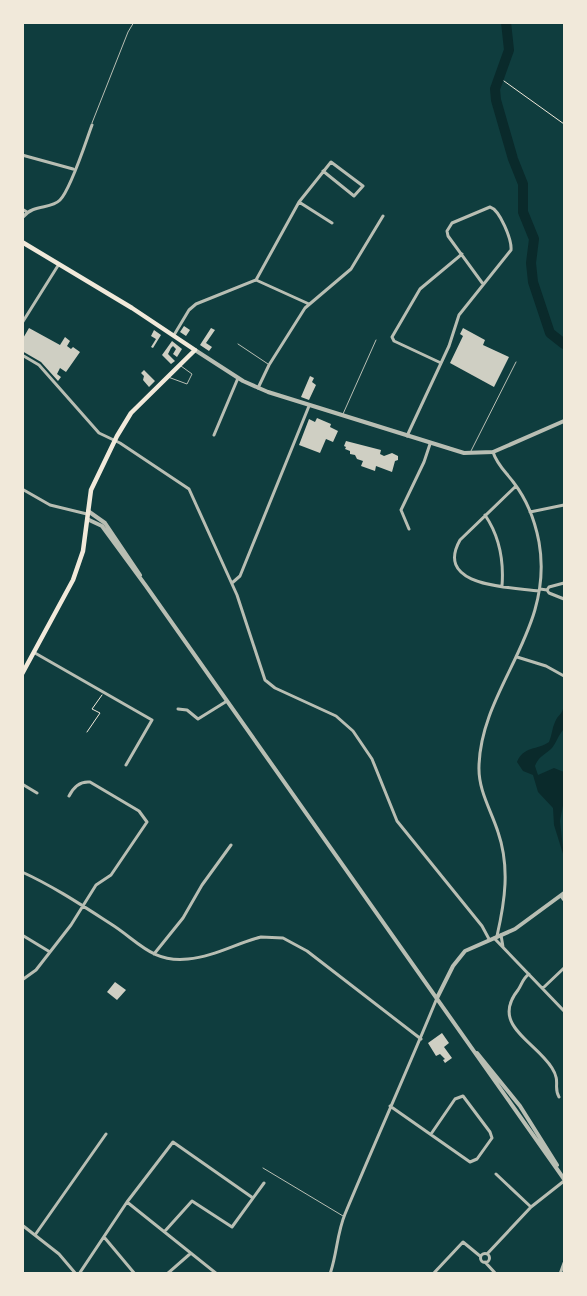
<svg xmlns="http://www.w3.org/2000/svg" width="587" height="1296" font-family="Cabin,sans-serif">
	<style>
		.water { fill: #0a2a2b }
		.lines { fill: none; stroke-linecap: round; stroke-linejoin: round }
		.river { stroke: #0a2a2b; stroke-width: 10 }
		.building { fill: #cfcfc3 }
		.path { stroke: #f1e9da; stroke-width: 1 }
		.service { stroke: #b8beb3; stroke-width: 1 }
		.minor { stroke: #b8beb3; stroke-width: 3 }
		.tertiary { stroke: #b8beb3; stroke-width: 4 }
		.secondary { stroke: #f1e9da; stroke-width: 4.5 }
	</style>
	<rect width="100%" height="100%" fill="#0f3d3e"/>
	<path class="water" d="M 564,704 L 563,730 C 558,736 556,743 552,748 C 546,754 538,757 535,766 L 538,775 L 554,768 L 564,772 L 564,800 L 560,821 L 564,857 L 554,825 L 553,808 L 538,792 L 533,775 L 523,771 L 517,762 C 523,746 538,750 549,742 C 552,735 552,728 555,722 C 558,714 563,715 564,704 Z"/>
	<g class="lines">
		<path class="river" d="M 506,22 L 509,50 L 495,89 L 496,100 L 513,159 L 523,184 L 523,212 L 534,239 L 531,263 L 533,282 L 550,333 L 564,344"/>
	</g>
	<path class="building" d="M 184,326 L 190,330 L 186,336 L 180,332 Z
		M 29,328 L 60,345 L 65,337 L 70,341 L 67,346 L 71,349 L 73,347 L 80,352 L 66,372 L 60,368 L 57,374 L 61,377 L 58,381 L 41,362 L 22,351 L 22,340 Z
		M 211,328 L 215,330 L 206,343 L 212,347 L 209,351 L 200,345 Z
		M 463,328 L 485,340 L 483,345 L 509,357 L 494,387 L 450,363 L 463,336 L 460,334 Z
		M 154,330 L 161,335 L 153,348 L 151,347 L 156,339 L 151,336 Z
		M 172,341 L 182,349 L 177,357 L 173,354 L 176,349 L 173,346 L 171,348 L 168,354 L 175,361 L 171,364 L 162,355 Z
		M 144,370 L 155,381 L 149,387 L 143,380 L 144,376 L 141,373 Z
		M 310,376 L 314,378 L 312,382 L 316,385 L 309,400 L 301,397 Z
		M 317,418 L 331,424 L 330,427 L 338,431 L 333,442 L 326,439 L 320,453 L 299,445 L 309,419 L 315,422 Z
		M 346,441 L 381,450 L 380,454 L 384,456 L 392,453 L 398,456 L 398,460 L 395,461 L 392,472 L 376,466 L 375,471 L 361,466 L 363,461 L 357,459 L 355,455 L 350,454 L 350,451 L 345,449 L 346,447 L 344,446 Z
		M 115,982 L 126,990 L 117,1000 L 107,992 Z
		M 442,1033 L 449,1043 L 444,1047 L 452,1058 L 445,1063 L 443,1060 L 445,1059 L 440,1054 L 436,1056 L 428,1043 Z"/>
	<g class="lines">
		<path class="path" d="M 504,81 L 564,124
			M 87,732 L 100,713 L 92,709 L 102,695"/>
		<path class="service" d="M 92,123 L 128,32 L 134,22
			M 238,344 L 268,364
			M 168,377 L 187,384 L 192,374 L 181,366
			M 343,414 L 376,340
			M 471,451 L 516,362
			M 263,1168 L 343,1216"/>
		<path class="minor" d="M 22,155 L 73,169
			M 299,202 L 332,223
			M 22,209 L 27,212
			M 22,218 C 34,203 50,210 60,200 C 71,189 86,141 92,125
			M 256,280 L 309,304
			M 22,323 L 59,264
			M 174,335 L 189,310 L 196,304 L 256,280 L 299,202 L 331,162 L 363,186 L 354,196 L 323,171
			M 22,355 L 39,365 L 99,433 L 120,443 L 189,489 L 237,595 L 265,680 L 275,688 L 336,716 L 353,731 L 372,759 L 397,821 L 482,926 L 489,939
			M 441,363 L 394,341 L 392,337 L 420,289 L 462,254
			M 258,388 L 269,365 L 305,308 L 351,269 L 383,216
			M 214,435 L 238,378
			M 407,436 L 449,346 L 459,315 L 511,250 C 512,240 500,210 490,207 L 452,223 L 447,231 L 448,236 L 483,284
			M 493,452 C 497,465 506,472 514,483 C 527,500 535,521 539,542 C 555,631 481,687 479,766 C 478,790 491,810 498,832 C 510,867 505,901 497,936
			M 516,486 L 460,540 C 433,588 513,587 539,591
			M 22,489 L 50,505 L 87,514
			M 530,512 L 564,505
			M 485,515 C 500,537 504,560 502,586
			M 409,529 L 401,510 L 424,462 L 430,444
			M 232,583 L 240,576 L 309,406
			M 540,589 L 547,590 L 549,593 L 564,599
			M 547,590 L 549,587 L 564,583
			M 35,653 L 152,720 L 126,765
			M 517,657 L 546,666 L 564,676
			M 178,709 L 187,710 L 198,719 L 227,701
			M 22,784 L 37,793
			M 22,872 C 53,886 83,906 111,924 C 138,941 152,963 188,959 C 213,957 237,943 261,937 L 283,938 L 307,951 L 421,1039
			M 561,896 L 564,900
			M 22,935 L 50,952
			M 501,935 L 503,947
			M 494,938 L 564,1011
			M 154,954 L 183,918 L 202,885 L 231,845
			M 529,974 C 523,978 522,984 518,990 C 490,1025 535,1041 552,1068 C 561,1082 553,1087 559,1097
			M 22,980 L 36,970 L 71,925 L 96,885 L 111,875 L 147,822 L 139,811 L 90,782 C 80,781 73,788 69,796
			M 543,988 L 564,968
			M 390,1106 L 470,1162 L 477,1159 L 492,1138 L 490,1132 L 463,1096 L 455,1099 L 431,1134
			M 496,1174 L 531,1207
			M 127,1202 L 217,1274
			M 22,1225 L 59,1254 L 76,1274
			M 165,1231 L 192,1201 L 232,1227 L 264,1183
			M 35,1235 L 106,1134
			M 104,1237 L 135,1274
			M480.5 1258a4.5 4.5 0 1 1 9 0a4.5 4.5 0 1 1-9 0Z
			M 487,1254 L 531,1207 L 564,1181
			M 485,1262 L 496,1274
			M 79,1274 L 127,1202 L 173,1142 L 253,1198
			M 167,1274 L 191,1253
			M 330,1274 C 337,1254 337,1233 345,1214 C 375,1142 407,1071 437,998
			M 433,1274 L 463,1242 L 480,1256
			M 560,1274 L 564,1263"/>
		<path class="tertiary" d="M 195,350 L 243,381 L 268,392 L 464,453 L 493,452 L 564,421
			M 88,511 L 105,523 L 140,575
			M 87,519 L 102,526 L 146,586 L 564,1179
			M 437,998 L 453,966 L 465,951 L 515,929 L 564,893
			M 477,1053 L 520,1106 L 557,1165"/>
		<path class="secondary" d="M 22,242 L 132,308 L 195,350 L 131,413 L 117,436 L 91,490 L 83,551 L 73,580 L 22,674"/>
	</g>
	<rect width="587" height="1296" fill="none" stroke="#f1e9da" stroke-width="48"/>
</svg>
